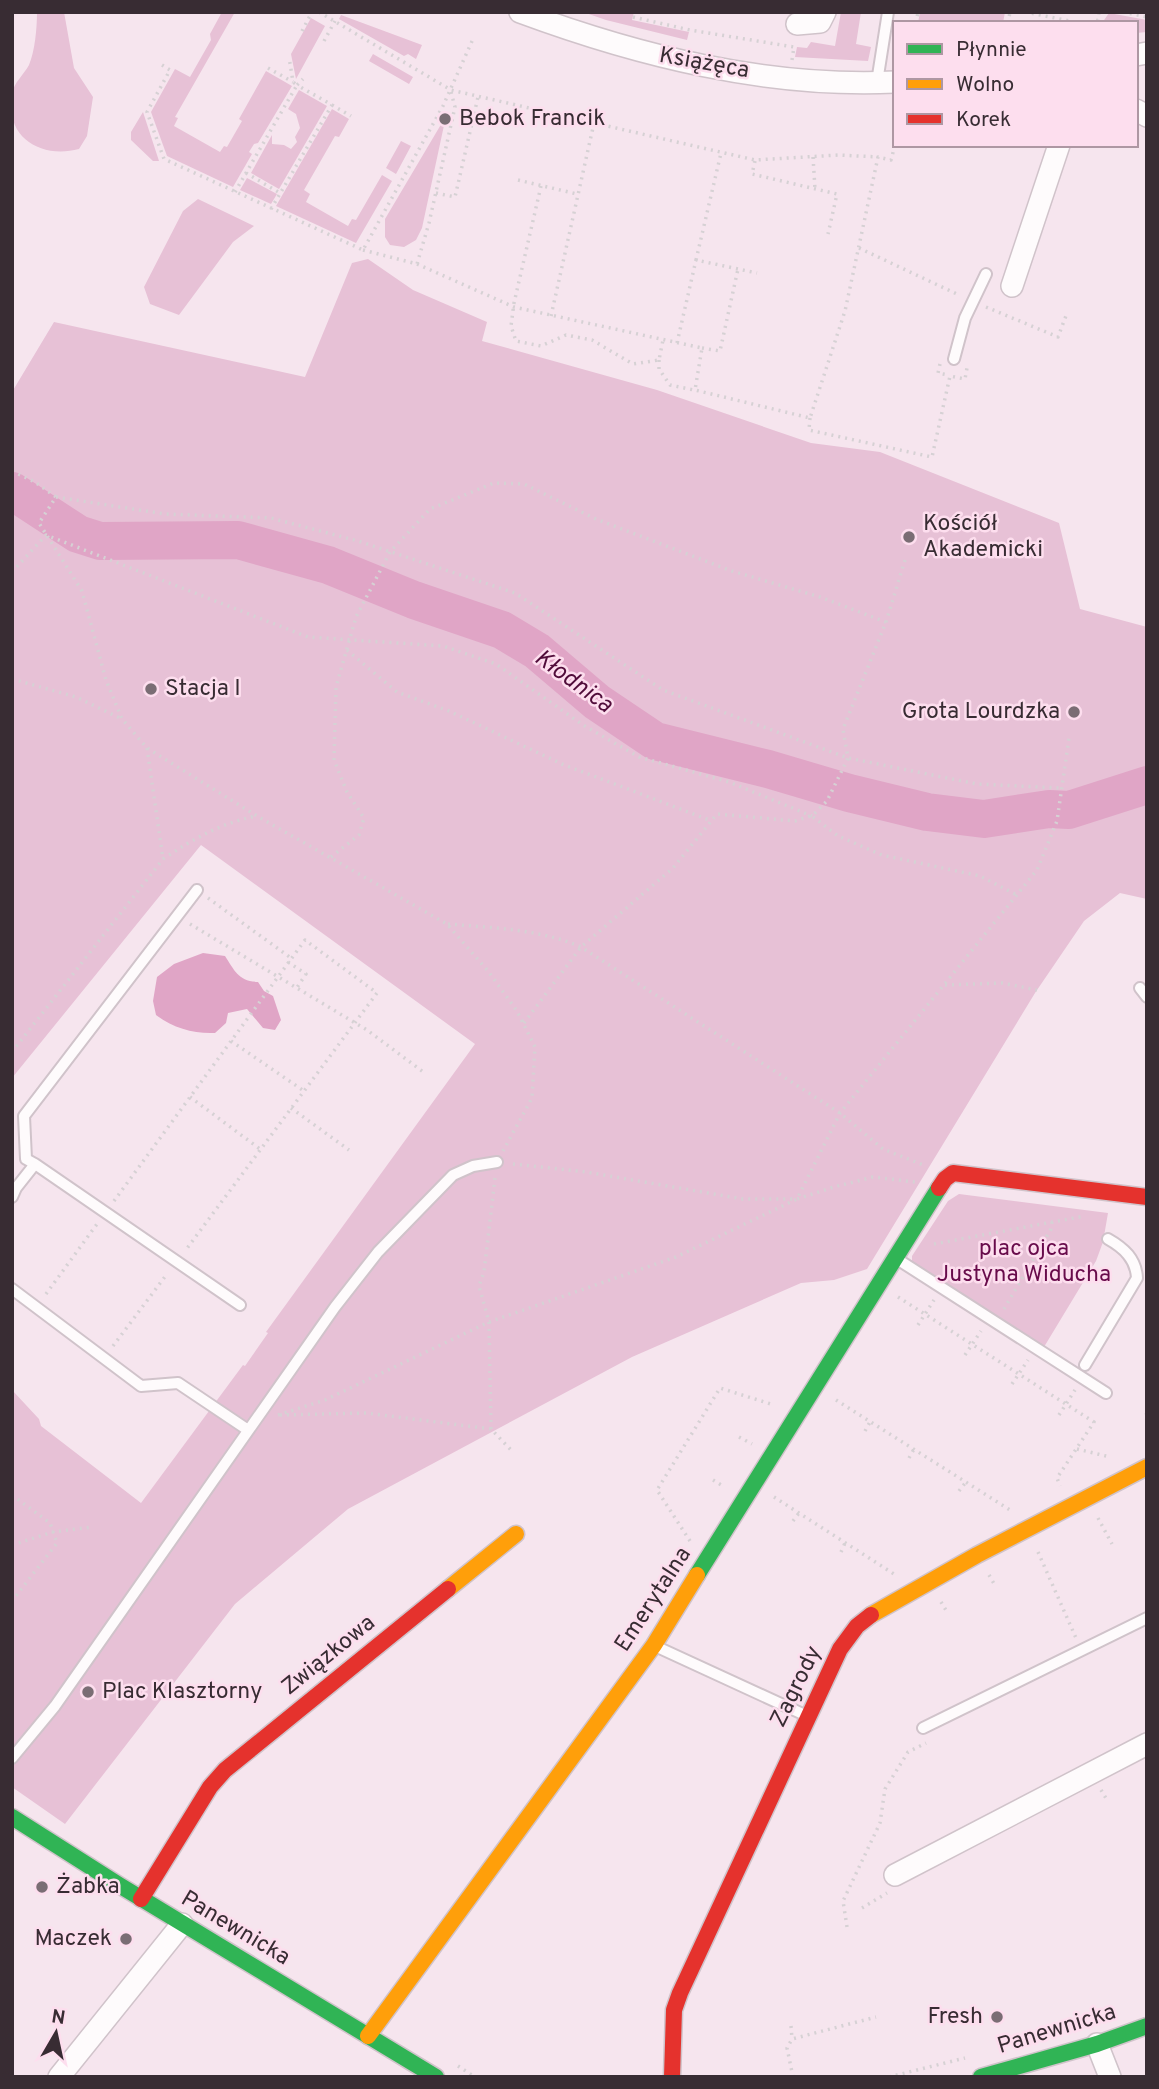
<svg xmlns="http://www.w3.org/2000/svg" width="1159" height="2089" font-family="Overpass,sans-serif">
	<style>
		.green { fill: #e7c1d6 }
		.water { fill: #e0a5c6 }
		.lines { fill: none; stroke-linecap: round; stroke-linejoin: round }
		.river { stroke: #e0a5c6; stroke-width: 38 }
		.lane-casing { stroke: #d0c3ca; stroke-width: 14 }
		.street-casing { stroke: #d0c3ca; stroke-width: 24 }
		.fast-casing { stroke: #d0c3ca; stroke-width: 19 }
		.slow-casing { stroke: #d0c3ca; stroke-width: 19 }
		.jam-casing { stroke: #d0c3ca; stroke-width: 19 }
		.path { stroke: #d6d1d4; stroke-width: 3.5; stroke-dasharray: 2 5; stroke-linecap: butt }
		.lane { stroke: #fefbfc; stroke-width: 10 }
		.street { stroke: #fefbfc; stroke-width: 21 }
		.fast { stroke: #30b455; stroke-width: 16 }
		.slow { stroke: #ff9f0a; stroke-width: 16 }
		.jam { stroke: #e5322d; stroke-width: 16 }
		.poi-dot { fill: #7a6d74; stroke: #fddeee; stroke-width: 2.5 }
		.labels { text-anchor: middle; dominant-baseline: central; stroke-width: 5; stroke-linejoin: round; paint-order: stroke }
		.street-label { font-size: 23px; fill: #382c33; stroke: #fddeee }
		.poi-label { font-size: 23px; fill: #382c33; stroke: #fddeee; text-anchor: start }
		.park-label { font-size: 23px; fill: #680b4b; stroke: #fddeee }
		.water-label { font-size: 24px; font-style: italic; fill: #510c3a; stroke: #fddeee }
	</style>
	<rect width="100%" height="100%" fill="#f6e5ee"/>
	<path class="green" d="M 37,12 L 64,12 L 74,68 L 93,97 L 87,136 L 79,149 C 40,159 4,137 12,93 C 14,83 24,74 29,65 C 35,51 37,28 37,12 Z
		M 222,12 L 235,12 L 175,117 L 178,118 L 174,126 L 220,152 L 224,146 L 227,147 L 242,121 L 239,119 L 266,71 L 292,86 L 258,143 L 254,144 L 249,152 L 252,154 L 233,187 L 167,156 L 151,112 L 175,69 L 190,77 L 211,40 L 210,34 Z
		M 583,12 L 634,12 L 632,20 L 689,32 L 687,40 L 606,20 Z
		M 841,12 L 861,12 L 856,44 L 871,47 L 868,61 L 795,57 L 797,47 L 807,48 L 811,42 L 835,46 Z
		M 920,12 L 1005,12 L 1003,23 L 918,23 Z
		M 1109,13 L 1147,20 L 1147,32 L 1136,33 L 1136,23 L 1102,23 Z
		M 341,15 L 422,45 L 416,59 L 408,54 L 404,56 L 339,19 Z
		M 311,18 L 325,26 L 296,79 L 291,54 Z
		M 373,54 L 413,77 L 409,84 L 369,61 Z
		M 299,90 L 327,106 L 279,189 L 251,173 L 272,135 L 272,144 L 284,145 L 291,149 L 297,142 L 295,137 L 300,128 L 296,114 L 288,109 Z
		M 332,109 L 349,119 L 339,137 L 335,136 L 304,190 L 310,194 L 306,202 L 348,226 L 352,219 L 356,220 L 382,175 L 392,181 L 356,243 L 276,206 Z
		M 143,112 L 159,161 L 153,161 L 131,140 L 131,132 Z
		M 446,116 L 422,228 L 416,240 L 404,247 L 390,245 L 385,237 L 385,219 Z
		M 401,141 L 411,146 L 396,174 L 386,168 Z
		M 247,178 L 277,194 L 271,204 L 240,190 Z
		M 198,199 L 254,226 L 233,242 L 179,315 L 150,304 L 144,287 L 183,211 Z
		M 368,259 L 413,290 L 487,322 L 482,341 L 657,390 L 811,443 L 880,452 L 1059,523 L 1080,609 L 1147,627 L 1147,899 L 1120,893 L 1084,921 L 1035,993 L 867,1269 L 834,1280 L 801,1283 L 632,1357 L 348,1509 L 235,1604 L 65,1824 L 12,1787 L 12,1390 L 39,1419 L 41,1426 L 141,1503 L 243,1365 L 245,1366 L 268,1333 L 266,1332 L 475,1044 L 201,845 L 12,1078 L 12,392 L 54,322 L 305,377 L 352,263 Z
		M 959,1194 L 1108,1213 L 1103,1242 L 1096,1261 L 1044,1347 L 912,1263 L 912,1256 L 948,1201 Z"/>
	<path class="water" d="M 203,953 L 225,956 C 235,971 238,981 258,982 L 264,991 L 273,996 L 281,1020 L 275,1030 L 263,1028 L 247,1009 L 228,1013 L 226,1023 L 215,1033 C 194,1034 173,1028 156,1015 L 153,1001 L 157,977 L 174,964 Z"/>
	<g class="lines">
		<path class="river" d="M 12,491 L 78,534 L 100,541 L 238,540 L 328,565 L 414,600 L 502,630 L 537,651 L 597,702 L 655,741 L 768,769 L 849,793 L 927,812 L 984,819 L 1049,809 L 1069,810 L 1147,785"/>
		<g class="lane-casing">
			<path id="lane" d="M 877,82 L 888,12
				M 954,359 L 965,318 L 986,274
				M 1140,988 L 1147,997
				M 35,1164 L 26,1159 L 24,1116 L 197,890
				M 12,1197 L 16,1188 L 35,1164 L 240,1305
				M 897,1259 L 1106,1393
				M 12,1289 L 141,1386 L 178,1383 L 248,1430
				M 1085,1365 L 1137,1278 C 1136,1259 1124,1248 1108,1239
				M 655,1646 L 805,1715
				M 923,1728 L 1147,1618
				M 12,1758 L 55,1706 L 335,1307 L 378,1252 L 453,1175 L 473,1166 L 497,1162"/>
		</g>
		<g class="street-casing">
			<path id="street" d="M 520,12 C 639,56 767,88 895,82
				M 797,24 L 820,22 L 825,12
				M 1136,55 L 1147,53
				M 1136,110 L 1147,116
				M 1012,286 L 1059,145
				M 895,1875 L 1147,1744
				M 1097,2044 L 1110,2077
				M 59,2077 L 182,1924"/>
		</g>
		<g class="fast-casing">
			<path id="fast" d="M 697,1575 L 939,1188
				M 12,1817 L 119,1885 L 436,2077
				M 981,2077 L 1097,2044 L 1147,2026"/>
		</g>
		<g class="slow-casing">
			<path id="slow" d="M 448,1589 L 516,1534
				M 871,1615 L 977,1555 L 1147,1467
				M 368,2036 L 654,1645 L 697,1575"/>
		</g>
		<g class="jam-casing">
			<path id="jam" d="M 939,1188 L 945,1179 L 953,1173 L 1147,1197
				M 141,1899 L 210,1787 L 225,1770 L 448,1589
				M 672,2077 L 674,2010 L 680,1993 L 840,1649 L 857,1626 L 871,1615"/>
		</g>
		<path class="path" d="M 319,12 L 451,90 L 755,160 L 839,155 L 878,157
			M 1025,12 L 1080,23
			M 1123,12 L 1147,17
			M 633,17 L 690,30 L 794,47 L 792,60
			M 916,23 L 918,12
			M 1008,23 L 1010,12
			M 1090,23 L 1098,20 L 1099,12
			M 302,31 L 312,12
			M 324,41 L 335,21
			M 162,65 L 170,70 L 147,112 L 164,159 L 363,250 L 443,106 L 473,39
			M 268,68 L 293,82
			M 332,105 L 351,116
			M 813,157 L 815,189
			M 755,161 L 752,174 L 837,194 L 828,234
			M 246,173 L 280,193
			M 518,180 L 577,194
			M 541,186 L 514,303 L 511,326 L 516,341 L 541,346 L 566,335 L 592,340 L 633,364 L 659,360 L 663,340
			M 235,192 L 297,85 L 293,82 L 289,57
			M 436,193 L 455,197 L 478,97
			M 271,209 L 332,105 L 297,85 L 303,79
			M 859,248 L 959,295
			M 363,250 L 417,264 L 429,223 L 455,107 L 451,92
			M 696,260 L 721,153
			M 417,264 L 514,307 L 702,348 L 695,390 L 810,418 L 845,311 L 878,157 L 891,160 L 895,145
			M 986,307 L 1058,337 L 1067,313
			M 551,316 L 594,123
			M 677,343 L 696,260 L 757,273
			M 702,348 L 720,351 L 738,269
			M 659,360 L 659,369 L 670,385 L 694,390
			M 940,364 L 938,373 L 948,375
			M 810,418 L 809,430 L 932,457 L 950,376 L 965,379 L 967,368
			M 12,471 L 35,482 L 56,497 L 39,523 L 82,591 L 106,680 L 122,719 L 147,748 L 257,816 L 447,924 L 488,971 L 517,1011 L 535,1047 L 532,1098 L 503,1151
			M 56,497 L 165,514 L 271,518 L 358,541 L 515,593 L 663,690 L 848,758 L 977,784 L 1060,788
			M 905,560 L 886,622 L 843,729 L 848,758 L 827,801 L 812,816 L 838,836 L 882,855 L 980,876 L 1017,895
			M 12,572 L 46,535 L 308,637 L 443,646 L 496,664 L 583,725 L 639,757 L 729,782 L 812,816
			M 347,650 L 397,692 L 449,711 L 562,764 L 712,821
			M 12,679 L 76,697 L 122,719
			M 147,748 L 163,859
			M 331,857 L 359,835 L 364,818 L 347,792 L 334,760 L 336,687 L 356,617 L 390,552 L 430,509 L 494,483 L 524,484 L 596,519 L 732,571 L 820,597 L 886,622
			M 208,898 L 291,958
			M 190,924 L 367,1030 L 426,1074
			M 448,924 C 493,928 540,929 581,947 L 840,1113 L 883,1149 L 926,1166
			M 288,962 L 306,974 L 296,989
			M 945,985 L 1002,983 L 1037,990
			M 524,1023 L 581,947 L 673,868 L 717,814 L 795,821 L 810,816
			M 231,1041 L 304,1091
			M 12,1052 L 163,859 C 195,838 219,824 256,816
			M 190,1097 L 260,1149
			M 291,1108 L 349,1150
			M 513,1164 L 586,1172 L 743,1199 L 797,1199 L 834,1187 L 873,1177 L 915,1182
			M 114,1201 L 305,940 L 377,993 L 185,1251
			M 934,1244 L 1085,1216
			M 46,1294 L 97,1224
			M 898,1297 L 1094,1422 L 1057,1478 L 1060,1486
			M 1004,1309 L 1051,1229 L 1052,1222
			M 918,1325 L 934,1300
			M 113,1346 L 167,1274
			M 965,1355 L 981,1331
			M 1012,1384 L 1028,1360
			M 836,1400 L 1010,1510
			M 1147,1414 L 1144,1416 L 1147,1420
			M 278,1415 L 325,1400 L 489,1322 L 676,1257 L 797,1199 L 840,1113 L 1037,870 L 1057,821 L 1069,738
			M 280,1415 L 366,1413 L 491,1429 L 511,1450
			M 1059,1415 L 1075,1390
			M 491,1429 L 489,1322 L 479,1286 L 484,1272 L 495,1178
			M 865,1431 L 870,1422
			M 739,1437 L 752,1444
			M 1077,1449 L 1110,1457
			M 909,1458 L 914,1449
			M 713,1480 L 723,1486
			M 959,1491 L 966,1482
			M 12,1495 L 50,1523 L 57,1543 L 12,1601
			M 774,1497 L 894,1574
			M 1098,1518 L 1112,1544
			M 793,1521 L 799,1513
			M 690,1541 L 657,1490 L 720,1388 L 774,1405
			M 12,1545 L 53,1532 L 92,1527
			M 841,1552 L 845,1543
			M 1038,1552 L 1076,1638
			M 989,1575 L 996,1587
			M 941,1602 L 947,1612
			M 1101,1790 L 1107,1800
			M 862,1908 L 887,1893
			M 847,1927 L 843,1901 L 880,1823 L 885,1789 L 908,1752 L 926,1743
			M 791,2026 L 792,2039
			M 458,2066 L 475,2077
			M 793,2077 L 787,2048 L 792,2039 L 876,2017
			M 889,2077 L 965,2058"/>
		<use href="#lane" class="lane"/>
		<use href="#street" class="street"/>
		<use href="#fast" class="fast"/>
		<use href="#slow" class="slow"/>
		<use href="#jam" class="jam"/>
	</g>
	<g class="poi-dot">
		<circle cx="445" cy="119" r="7"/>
		<circle cx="909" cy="537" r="7"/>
		<circle cx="151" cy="689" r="7"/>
		<circle cx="1074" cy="712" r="7"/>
		<circle cx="88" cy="1692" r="7"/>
		<circle cx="42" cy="1887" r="7"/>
		<circle cx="126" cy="1939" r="7"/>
		<circle cx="997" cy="2017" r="7"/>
	</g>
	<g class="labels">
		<g class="street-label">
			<text transform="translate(704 64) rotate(10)">Książęca</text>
			<text transform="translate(654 1600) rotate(-57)">Emerytalna</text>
			<text transform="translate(329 1656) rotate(-39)">Związkowa</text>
			<text transform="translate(797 1687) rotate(-64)">Zagrody</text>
			<text transform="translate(235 1929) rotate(31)">Panewnicka</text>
			<text transform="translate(1057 2030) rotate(-17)">Panewnicka</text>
		</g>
		<g class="poi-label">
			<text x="459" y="119">Bebok Francik</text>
			<text x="923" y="524">Kościół<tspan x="923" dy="26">Akademicki</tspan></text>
			<text x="165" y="689">Stacja I</text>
			<text x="1060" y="712" text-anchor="end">Grota Lourdzka</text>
			<text x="102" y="1692">Plac Klasztorny</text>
			<text x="56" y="1887">Żabka</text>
			<text x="112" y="1939" text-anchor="end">Maczek</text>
			<text x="983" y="2017" text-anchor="end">Fresh</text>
		</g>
		<g class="park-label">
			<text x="1024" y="1249">plac ojca<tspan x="1024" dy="26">Justyna Widucha</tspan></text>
		</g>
		<g class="water-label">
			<text transform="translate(573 682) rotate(36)">Kłodnica</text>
		</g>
	</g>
	<rect width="1159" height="2089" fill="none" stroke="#382c33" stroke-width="28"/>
	<rect x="893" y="21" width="245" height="126" fill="#fddeee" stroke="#ae97a3" stroke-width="2"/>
	<rect x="907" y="44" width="35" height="10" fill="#30b455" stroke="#ae97a3" stroke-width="2"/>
	<text x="956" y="56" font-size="21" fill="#382c33">Płynnie</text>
	<rect x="907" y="79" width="35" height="10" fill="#ff9f0a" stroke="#ae97a3" stroke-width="2"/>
	<text x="956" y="91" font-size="21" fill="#382c33">Wolno</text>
	<rect x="907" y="114" width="35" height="10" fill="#e5322d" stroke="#ae97a3" stroke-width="2"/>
	<text x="956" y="126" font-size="21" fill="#382c33">Korek</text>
	<g transform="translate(56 2033) rotate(9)" stroke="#fddeee" stroke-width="5" paint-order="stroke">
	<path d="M0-5L12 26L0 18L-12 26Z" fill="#382c33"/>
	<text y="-10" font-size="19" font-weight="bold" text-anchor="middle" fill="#382c33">N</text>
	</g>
</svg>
